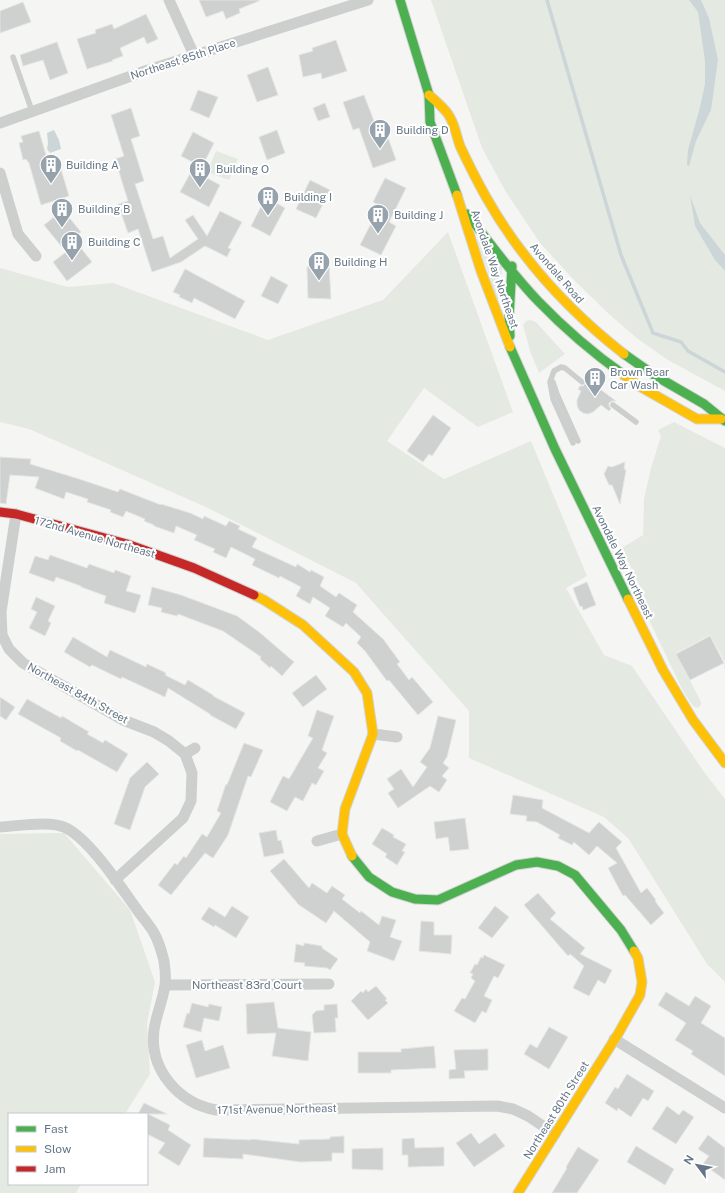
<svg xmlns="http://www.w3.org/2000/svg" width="725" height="1193" font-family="'Public Sans',sans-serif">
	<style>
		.green { fill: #e4e9e2 }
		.water { fill: #ccd6d8 }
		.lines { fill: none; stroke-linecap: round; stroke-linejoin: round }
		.stream { stroke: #ccd6d8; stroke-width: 3.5 }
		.building { fill: #ced1d0; stroke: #e4e5e4 }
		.fast-casing { stroke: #d2d4d4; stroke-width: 11 }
		.slow-casing { stroke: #d2d4d4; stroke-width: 11 }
		.jam-casing { stroke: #d2d4d4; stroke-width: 11 }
		.lane { stroke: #cdcfcf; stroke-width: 5.5 }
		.street { stroke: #cdcfcf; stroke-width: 11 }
		.fast { stroke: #4caf50; stroke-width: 9 }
		.slow { stroke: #ffc107; stroke-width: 9 }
		.jam { stroke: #c62828; stroke-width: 9 }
		.labels { text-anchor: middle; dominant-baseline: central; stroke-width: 4; stroke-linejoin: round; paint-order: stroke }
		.street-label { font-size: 11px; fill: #647686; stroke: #fff }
		.poi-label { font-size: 11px; fill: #647686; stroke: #fff; text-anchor: start }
	</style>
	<rect width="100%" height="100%" fill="#f5f6f4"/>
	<path class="green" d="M 431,0 L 725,0 L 725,391 L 668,360 L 638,339 L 610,315 L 574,280 L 540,243 L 506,192 L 482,148 Z
		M 216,151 L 238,159 L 229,180 L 207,172 Z
		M 448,232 L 513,412 L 478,427 L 424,388 L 387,441 L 444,479 L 531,441 L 587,576 L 566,588 L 604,655 L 632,666 L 704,772 L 725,799 L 725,982 L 707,964 L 628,838 L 604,817 L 469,758 L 469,711 L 356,583 L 208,508 L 29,429 L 0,422 L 0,268 L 68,287 L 113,283 L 268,340 L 383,300 Z
		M 477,239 L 480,240 L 502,267 L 500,298 L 497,300 Z
		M 530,320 L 536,322 L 565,354 L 539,373 L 530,351 L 523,325 L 526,321 Z
		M 674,422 L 725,448 L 725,670 L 724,663 L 725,662 L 710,635 L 676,653 L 701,702 L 701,705 L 698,708 L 693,706 L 683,691 L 650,622 L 646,600 L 622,548 L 643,535 L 644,499 L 651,468 L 661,436 L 658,430 Z
		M 64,833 L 130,910 L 155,982 L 147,1024 L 150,1074 L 125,1114 L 9,1114 L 9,1184 L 81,1184 L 76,1193 L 0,1193 L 0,834 Z"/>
	<path class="water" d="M 689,0 L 701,0 L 709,18 L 718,60 L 711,110 L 696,141 L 689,166 L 687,165 L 688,150 L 700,107 L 705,84 L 705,61 L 698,12 Z
		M 54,130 L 59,140 L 61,149 L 50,153 L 47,149 L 48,143 L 47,133 Z
		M 690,195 L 700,223 L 725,255 L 725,271 L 715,260 L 695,226 Z"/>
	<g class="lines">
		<path class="stream" d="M 547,0 L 621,255 L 653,333 L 681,342 L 688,351 L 725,372"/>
	</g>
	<path class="building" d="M 199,0 L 259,0 L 259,1 L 239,9 L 240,13 L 226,19 L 223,11 L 206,17 Z
		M 23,2 L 31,22 L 0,33 L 0,11 Z
		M 146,14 L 158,39 L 147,44 L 144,37 L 120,48 L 123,56 L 112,60 L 113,61 L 87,69 L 77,39 L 96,33 L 95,30 L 112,24 L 114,29 Z
		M 336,40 L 347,71 L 322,79 L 321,73 L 303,77 L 299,55 L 313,51 L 312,48 Z
		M 57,42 L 68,73 L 50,80 L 43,60 L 23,66 L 20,55 Z
		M 268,67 L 278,95 L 257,102 L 247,75 Z
		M 198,90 L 218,97 L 209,118 L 190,110 Z
		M 364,95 L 379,134 L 386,132 L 396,160 L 373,168 L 359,128 L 353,130 L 343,102 Z
		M 325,103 L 330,117 L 318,121 L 313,108 Z
		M 131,108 L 140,136 L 131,139 L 144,181 L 135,184 L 153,239 L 163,236 L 170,258 L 198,239 L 185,220 L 193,215 L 207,236 L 220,211 L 242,222 L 228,248 L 231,249 L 227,257 L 205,246 L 181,262 L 152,272 L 138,229 L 128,233 L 118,204 L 128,201 L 115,159 L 124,156 L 111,115 Z
		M 277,130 L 285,153 L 267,160 L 259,137 Z
		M 39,131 L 50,169 L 60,166 L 69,196 L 41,205 L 29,163 L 26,159 L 23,160 L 19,143 L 23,142 L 21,136 Z
		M 193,132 L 214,143 L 202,167 L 181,156 Z
		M 192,170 L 220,185 L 209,207 L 180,192 Z
		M 385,178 L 406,188 L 389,222 L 396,226 L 381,255 L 360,245 L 380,206 L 373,202 Z
		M 310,180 L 330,190 L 316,218 L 296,209 Z
		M 266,197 L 285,208 L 270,236 L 251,226 Z
		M 63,210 L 81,232 L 73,238 L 92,262 L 67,281 L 53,262 L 66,252 L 44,225 Z
		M 329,265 L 331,299 L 308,298 L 307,267 Z
		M 185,269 L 245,301 L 235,319 L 194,298 L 192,303 L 179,297 L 180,295 L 173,292 Z
		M 271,276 L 288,285 L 278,304 L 261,296 Z
		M 585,378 L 616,401 L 612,401 L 609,403 L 609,406 L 611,409 L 609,411 L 601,405 L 593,412 L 588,414 L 583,413 L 579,410 L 577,405 L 577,400 L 581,391 L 578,389 L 580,386 L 583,386 L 585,384 Z
		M 433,415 L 451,428 L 432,456 L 429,454 L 423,462 L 407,451 Z
		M 0,457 L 31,459 L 30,464 L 79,479 L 118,492 L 120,489 L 161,505 L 161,504 L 190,513 L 203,519 L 204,516 L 226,526 L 229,521 L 240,526 L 238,529 L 257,538 L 252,547 L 296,567 L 297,564 L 310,572 L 311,570 L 324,577 L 320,586 L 336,597 L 339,593 L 357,605 L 353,612 L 383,639 L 400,662 L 397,664 L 409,680 L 412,677 L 433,702 L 418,715 L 389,680 L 387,681 L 365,651 L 357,643 L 361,637 L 346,623 L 343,627 L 325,616 L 330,608 L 313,597 L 310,604 L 296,596 L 301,587 L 280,576 L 279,578 L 252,565 L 255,559 L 231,547 L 226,558 L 213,552 L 215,549 L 194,540 L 197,535 L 176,526 L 174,533 L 154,526 L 154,525 L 144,521 L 145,519 L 126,511 L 123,517 L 110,512 L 111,510 L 87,502 L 88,499 L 66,492 L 64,499 L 35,488 L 39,477 L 10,475 L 6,504 L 0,503 Z
		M 625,462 L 624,469 L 626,470 L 620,504 L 612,485 L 609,485 L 604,474 L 608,466 L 612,467 Z
		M 50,555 L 87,568 L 89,564 L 114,573 L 115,570 L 131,576 L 126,591 L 141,595 L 135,613 L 104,603 L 106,596 L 81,587 L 81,586 L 56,577 L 54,582 L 29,573 L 35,556 L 48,560 Z
		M 587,582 L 596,605 L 583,610 L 582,606 L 580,607 L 573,588 Z
		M 152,587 L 181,595 L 237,616 L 259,632 L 294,662 L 282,676 L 271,666 L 270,668 L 260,659 L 261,657 L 223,631 L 178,614 L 177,616 L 161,612 L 162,608 L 148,605 Z
		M 36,597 L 55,606 L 48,621 L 51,623 L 45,636 L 29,628 L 37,612 L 31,609 Z
		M 710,636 L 724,663 L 690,680 L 676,654 Z
		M 73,637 L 107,657 L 110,650 L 146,667 L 147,664 L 166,673 L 165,675 L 185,685 L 188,680 L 213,695 L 213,696 L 245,713 L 236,729 L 210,715 L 210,714 L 168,688 L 165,697 L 122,677 L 121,679 L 92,665 L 90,667 L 64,652 Z
		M 316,675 L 327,689 L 303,707 L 292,693 Z
		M 0,697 L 15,707 L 6,720 L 0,716 Z
		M 27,699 L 61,718 L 62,716 L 89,732 L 87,734 L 103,743 L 105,740 L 128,754 L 117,772 L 78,750 L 77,751 L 60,741 L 61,738 L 18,714 Z
		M 317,710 L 334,716 L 322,750 L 327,753 L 318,768 L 324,771 L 316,785 L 312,783 L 303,801 L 295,797 L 287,811 L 270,802 L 283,776 L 289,779 L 313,738 L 308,736 Z
		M 438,716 L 456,720 L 447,757 L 443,763 L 449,768 L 442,776 L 447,780 L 439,792 L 430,786 L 398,808 L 388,793 L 394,789 L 387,779 L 401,769 L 413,787 L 427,767 L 420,762 L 430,748 Z
		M 244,743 L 263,750 L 251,777 L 248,776 L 228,835 L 213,858 L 205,853 L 171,895 L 158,885 L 175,863 L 177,865 L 184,856 L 186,858 L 202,834 L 207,837 L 221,813 L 217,811 L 226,784 L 227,785 Z
		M 147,762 L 159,774 L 145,787 L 130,830 L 114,824 L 130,778 Z
		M 513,795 L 543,800 L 542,808 L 589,833 L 599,822 L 622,842 L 616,848 L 641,893 L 647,888 L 656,900 L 655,901 L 664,913 L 651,925 L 625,895 L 623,896 L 608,868 L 617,863 L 597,846 L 589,855 L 574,842 L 572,845 L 558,838 L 560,835 L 537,822 L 526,821 L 527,816 L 510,814 Z
		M 465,818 L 469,849 L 450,851 L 448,837 L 436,839 L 434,822 Z
		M 382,828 L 394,835 L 393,837 L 406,844 L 402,851 L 405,852 L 397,865 L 385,857 L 387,854 L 372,844 Z
		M 276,830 L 278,841 L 281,840 L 284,853 L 264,857 L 259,833 Z
		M 284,859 L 309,888 L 312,883 L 327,893 L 332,886 L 345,895 L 342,899 L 360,913 L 361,911 L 379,925 L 382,916 L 396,920 L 390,937 L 402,941 L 394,961 L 367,951 L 370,942 L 334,911 L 326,923 L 299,905 L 270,871 Z
		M 538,893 L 556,913 L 550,919 L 585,948 L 580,954 L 612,970 L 605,984 L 598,980 L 589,996 L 573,988 L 584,966 L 570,954 L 568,956 L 524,905 Z
		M 232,906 L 249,917 L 236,938 L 215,925 L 214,927 L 201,919 L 209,907 L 225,917 Z
		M 495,906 L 509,917 L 492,938 L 478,928 Z
		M 421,921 L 434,922 L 434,935 L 452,935 L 451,954 L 419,951 Z
		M 304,943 L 322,946 L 322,948 L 338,959 L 330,970 L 327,968 L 304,966 L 305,963 L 294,962 L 296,944 L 304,946 Z
		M 484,955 L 505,965 L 498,978 L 494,976 L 484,996 L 492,1000 L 486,1013 L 482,1011 L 475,1023 L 454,1011 L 462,998 L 465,999 L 475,981 L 471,978 L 473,974 L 470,973 L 475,964 L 477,965 L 481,957 L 483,958 Z
		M 376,986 L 387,999 L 385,1000 L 388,1003 L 368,1020 L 351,1001 L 361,991 L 363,993 L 366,989 L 368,992 Z
		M 666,992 L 689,1006 L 695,996 L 711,1006 L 701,1023 L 725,1038 L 725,1076 L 691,1054 L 693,1051 L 675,1040 L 686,1023 L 658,1005 Z
		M 274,1002 L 278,1028 L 311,1032 L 308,1061 L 272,1056 L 276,1033 L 247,1034 L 246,1004 Z
		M 192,1003 L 208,1007 L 209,1004 L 222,1007 L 219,1021 L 204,1018 L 201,1032 L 183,1027 L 187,1013 L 189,1014 Z
		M 337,1004 L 338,1018 L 335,1018 L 336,1032 L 314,1033 L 312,1015 L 316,1011 L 324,1010 L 324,1005 Z
		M 549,1027 L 568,1037 L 549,1069 L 524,1054 L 530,1044 L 537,1048 Z
		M 202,1040 L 205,1051 L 223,1045 L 230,1068 L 196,1078 L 186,1045 Z
		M 434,1046 L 436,1068 L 391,1070 L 391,1073 L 358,1073 L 358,1052 L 401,1052 L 401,1049 Z
		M 488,1049 L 488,1070 L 464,1071 L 465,1078 L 449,1079 L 449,1070 L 456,1069 L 454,1050 Z
		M 627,1074 L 654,1091 L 648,1101 L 643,1098 L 631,1117 L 618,1108 L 617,1111 L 605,1103 L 615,1087 L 618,1089 Z
		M 144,1103 L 167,1114 L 148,1114 L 170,1125 L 168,1130 L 191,1145 L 179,1166 L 158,1153 L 165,1143 L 147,1134 L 147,1114 L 138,1114 Z
		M 667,1106 L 679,1115 L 683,1110 L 694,1117 L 676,1144 L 652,1129 Z
		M 471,1133 L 479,1144 L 495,1133 L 505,1146 L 474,1167 L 456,1143 Z
		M 708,1135 L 725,1148 L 725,1180 L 703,1164 L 709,1156 L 698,1149 Z
		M 344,1136 L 344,1153 L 332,1153 L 332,1161 L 300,1162 L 243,1154 L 243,1159 L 203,1157 L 204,1138 L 251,1140 L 251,1139 L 299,1144 L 299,1140 L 330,1139 L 330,1137 Z
		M 414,1138 L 415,1148 L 444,1147 L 444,1166 L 408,1167 L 408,1155 L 402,1155 L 402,1139 Z
		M 636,1146 L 674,1169 L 665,1185 L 627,1162 Z
		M 578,1147 L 599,1160 L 577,1193 L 552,1193 L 567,1168 L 566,1167 Z
		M 383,1148 L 383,1170 L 352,1169 L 352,1149 Z"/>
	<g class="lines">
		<g class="fast-casing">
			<path id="fast" d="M 400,0 L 429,95 L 430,122 L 457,195
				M 467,214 C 490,243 512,274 538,301 C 565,329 593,353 624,375
				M 510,336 L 509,318 L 512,266
				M 510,347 L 555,449 L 628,599
				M 624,354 L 654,375 L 704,404 L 725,421
				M 352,856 L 369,877 L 392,892 L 415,899 L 438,900 L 516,865 L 537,862 L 558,866 L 575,875 L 621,930 L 634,951"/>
		</g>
		<g class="slow-casing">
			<path id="slow" d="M 429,95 C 436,101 443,107 448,114 C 455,124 456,135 460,146 C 468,163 477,181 486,197 C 521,259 569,311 624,354
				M 457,195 L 481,271 L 510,347
				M 624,375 L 639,386 L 697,419 L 721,419
				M 254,595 L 264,600 L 303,625 L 354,672 L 367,693 L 373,734 L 345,809 L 342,834 L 352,856
				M 628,599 L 663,670 L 693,720 L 725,763
				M 518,1193 L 618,1034 L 640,995 L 642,982 L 638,958 L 634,951"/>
		</g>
		<g class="jam-casing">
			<path id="jam" d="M 0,512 L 16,514 L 127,544 L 194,568 L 254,595"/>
		</g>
		<path class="lane" d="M 13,57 L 32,111
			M 553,382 L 557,394 L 578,441
			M 613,405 L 636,422
			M 573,443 L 553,399 L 550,382 L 554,371 L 561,367 L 565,368 L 582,382"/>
		<path class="street" d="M 169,0 L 194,55
			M 0,123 L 145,71 L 368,0
			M 0,173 L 18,234 L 36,256
			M 16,514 L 1,612 L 2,635 L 9,649 L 23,663 L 123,720 L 154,732 L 169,741 L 185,754 L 192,773 L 191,801 L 183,818 L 115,880
			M 373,734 L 397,737
			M 185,754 L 195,748
			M 0,827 C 17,826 52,820 66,828 C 90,840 120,886 136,908 C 141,916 149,924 154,933 C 158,940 162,953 164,961 C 165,968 166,978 165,985 C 163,1000 156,1015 154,1030 C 149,1069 178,1103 216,1110 L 497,1106 L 513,1109 L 528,1116 L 555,1134
			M 317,841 L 342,834
			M 165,985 L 329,984
			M 614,1039 L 725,1108"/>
		<use href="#fast" class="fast"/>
		<use href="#slow" class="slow"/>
		<use href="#jam" class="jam"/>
	</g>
	<defs>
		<g id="building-pin" transform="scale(1.15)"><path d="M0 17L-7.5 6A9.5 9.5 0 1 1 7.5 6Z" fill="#97a3ac" stroke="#fff"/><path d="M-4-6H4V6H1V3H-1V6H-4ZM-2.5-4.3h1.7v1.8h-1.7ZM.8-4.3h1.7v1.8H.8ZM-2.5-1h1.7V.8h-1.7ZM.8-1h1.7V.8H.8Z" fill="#fff"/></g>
	</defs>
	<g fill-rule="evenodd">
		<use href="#building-pin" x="380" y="130"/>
		<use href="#building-pin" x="51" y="165"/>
		<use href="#building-pin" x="200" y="169"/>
		<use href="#building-pin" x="268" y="197"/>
		<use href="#building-pin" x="62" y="209"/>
		<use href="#building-pin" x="378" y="215"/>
		<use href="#building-pin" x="72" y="242"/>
		<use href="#building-pin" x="319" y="262"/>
		<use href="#building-pin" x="595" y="378"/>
	</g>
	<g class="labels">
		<g class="street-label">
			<text transform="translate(183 59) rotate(-18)">Northeast 85th Place</text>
			<text transform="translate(495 269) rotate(71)">Avondale Way Northeast</text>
			<text transform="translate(557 273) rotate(49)">Avondale Road</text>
			<text transform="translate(95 537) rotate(16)">172nd Avenue Northeast</text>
			<text transform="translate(623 562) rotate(64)">Avondale Way Northeast</text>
			<text transform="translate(78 693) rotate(29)">Northeast 84th Street</text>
			<text x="247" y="985">Northeast 83rd Court</text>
			<text transform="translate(277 1109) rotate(-1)">171st Avenue Northeast</text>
			<text transform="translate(556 1110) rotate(-58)">Northeast 80th Street</text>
		</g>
		<g class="poi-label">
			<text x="396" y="130">Building D</text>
			<text x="66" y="165">Building A</text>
			<text x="216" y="169">Building O</text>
			<text x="284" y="197">Building I</text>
			<text x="78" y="209">Building B</text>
			<text x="394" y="215">Building J</text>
			<text x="88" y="242">Building C</text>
			<text x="334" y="262">Building H</text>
			<text x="610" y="372">Brown Bear<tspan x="610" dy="13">Car Wash</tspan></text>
		</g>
	</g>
	<rect x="8" y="1113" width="140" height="72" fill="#ffffff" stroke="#c1c8cf"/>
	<rect x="16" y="1126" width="20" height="6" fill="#4caf50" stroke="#c1c8cf"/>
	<text x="44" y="1133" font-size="12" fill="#647686">Fast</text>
	<rect x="16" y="1146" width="20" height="6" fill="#ffc107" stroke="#c1c8cf"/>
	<text x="44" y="1153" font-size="12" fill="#647686">Slow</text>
	<rect x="16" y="1166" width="20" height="6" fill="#c62828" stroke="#c1c8cf"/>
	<text x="44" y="1173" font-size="12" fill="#647686">Jam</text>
	<g transform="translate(697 1165) rotate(302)" stroke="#ffffff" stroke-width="3" paint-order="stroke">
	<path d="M0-3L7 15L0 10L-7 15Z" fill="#647686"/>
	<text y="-6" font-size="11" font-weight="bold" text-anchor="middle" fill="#647686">N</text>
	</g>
</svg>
